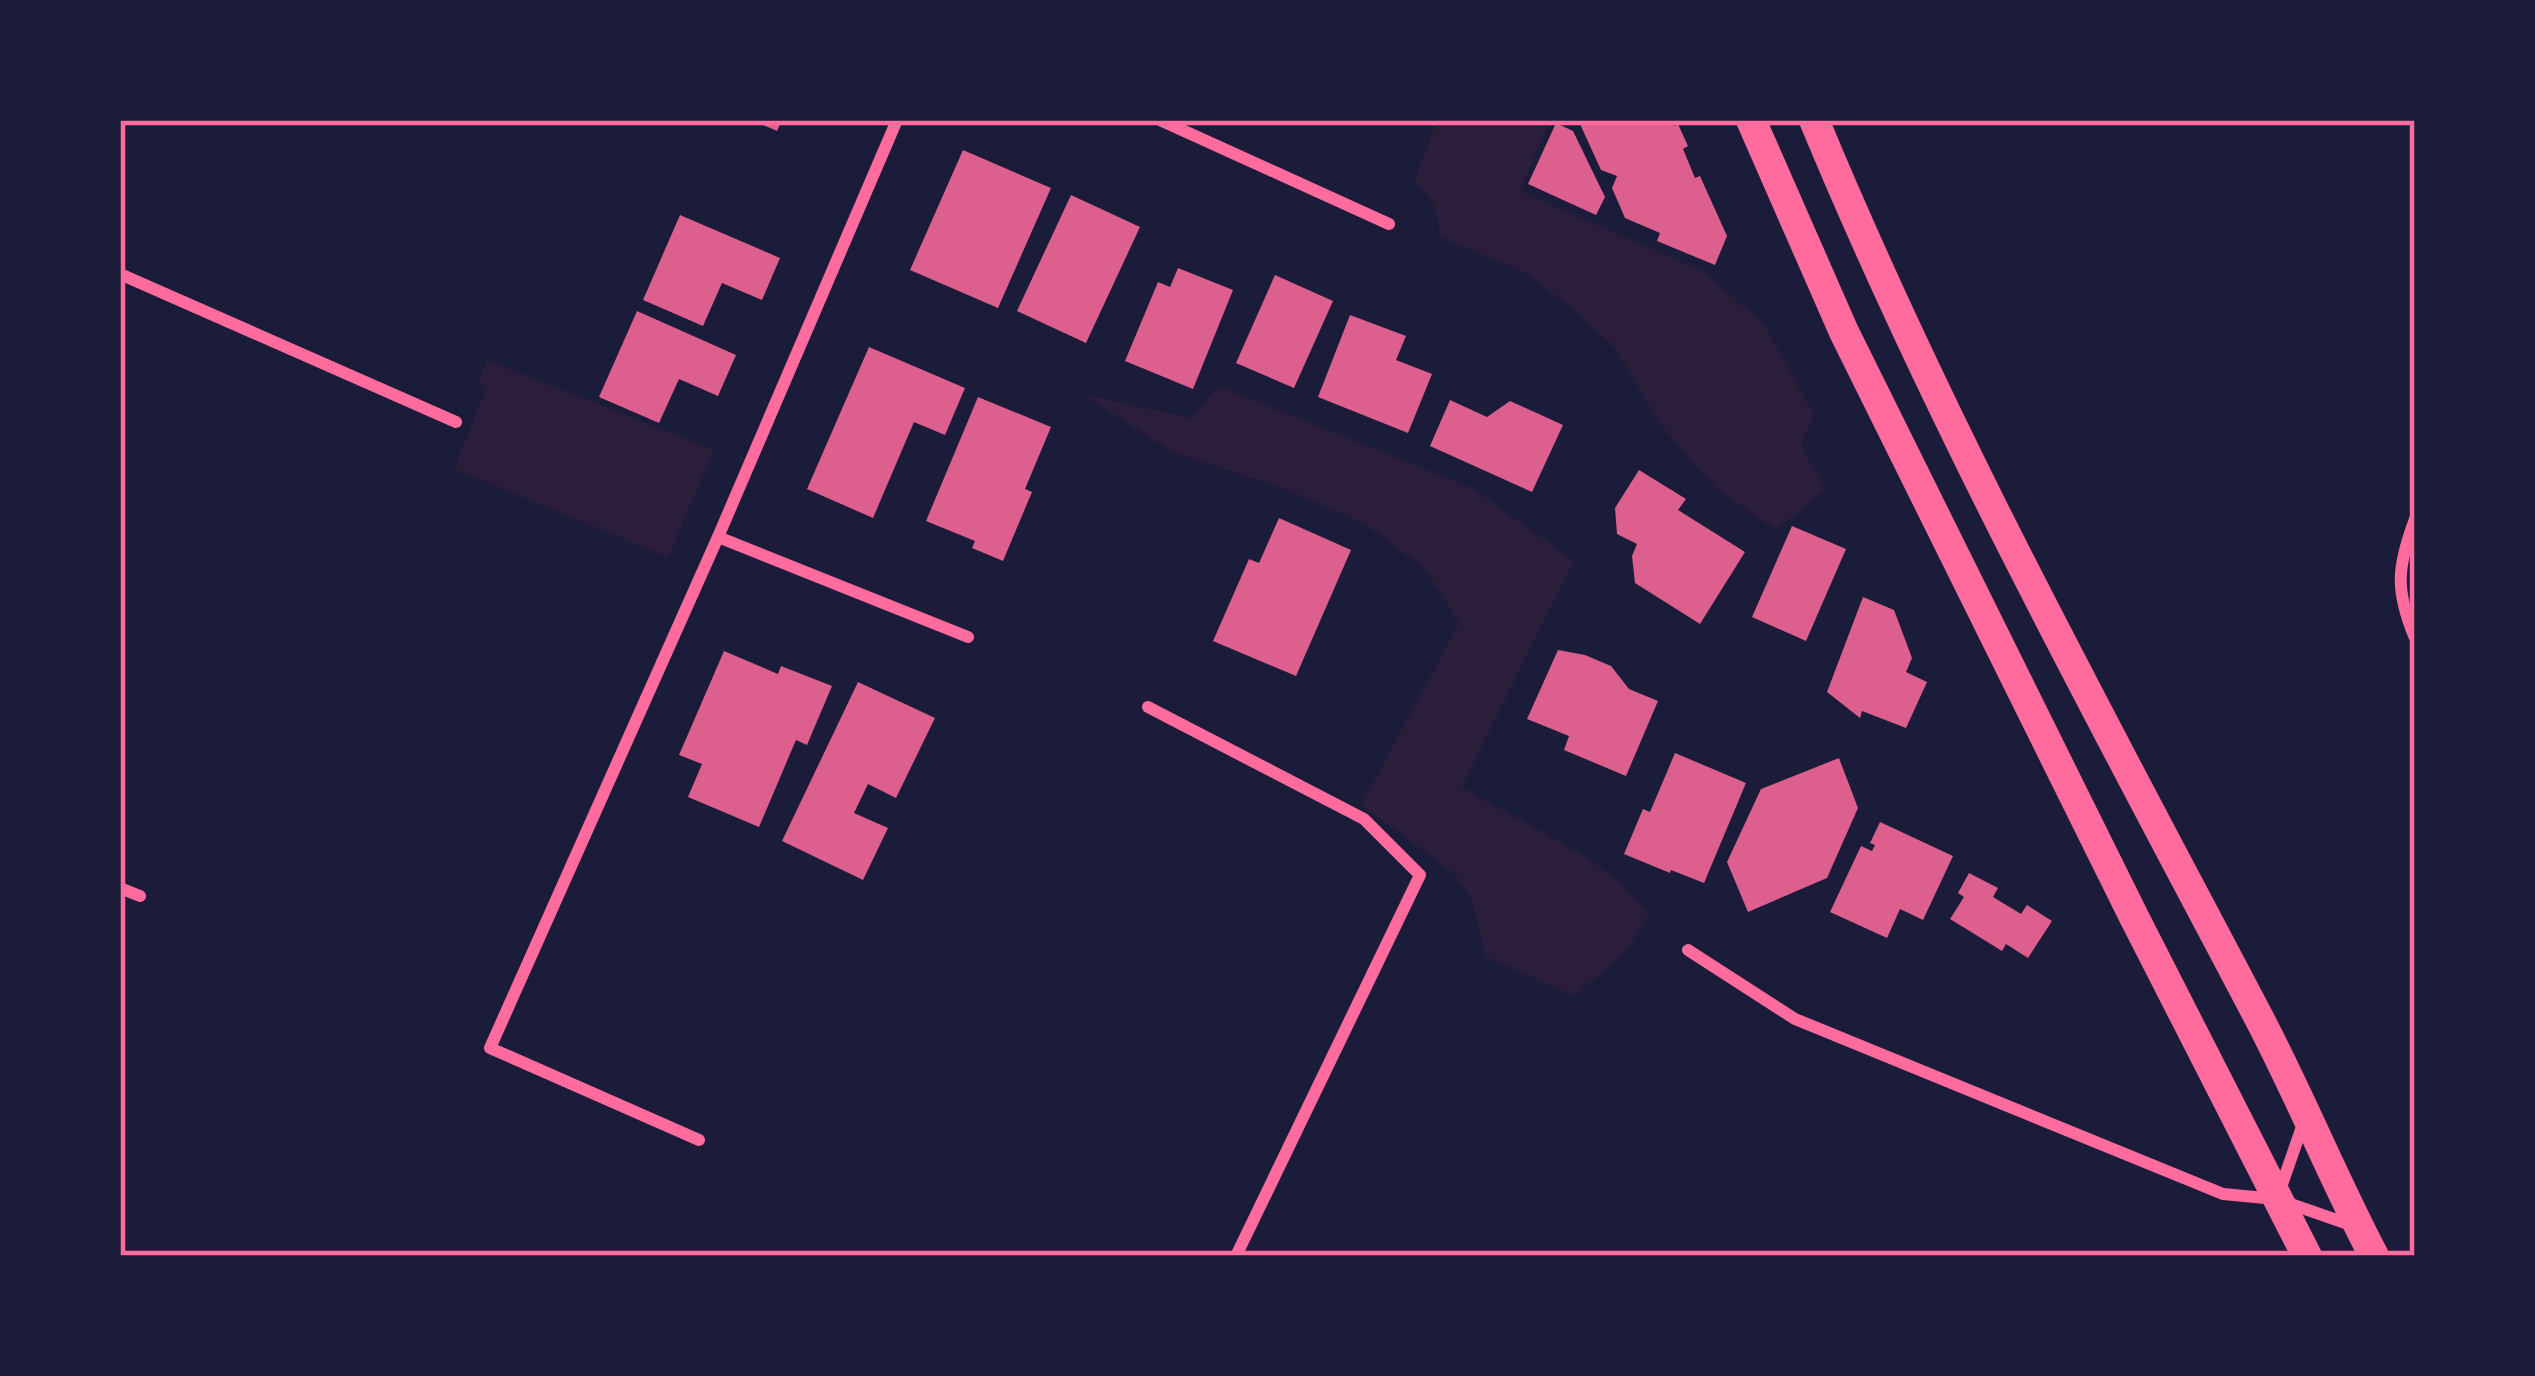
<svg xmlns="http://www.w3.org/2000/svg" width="2535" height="1376" font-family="Montserrat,sans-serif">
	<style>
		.green { fill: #2a1e3b }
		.building { fill: #dd5f8e }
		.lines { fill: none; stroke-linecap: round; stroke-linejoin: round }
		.minor { stroke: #ff6b9d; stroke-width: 12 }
		.primary { stroke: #ff6b9d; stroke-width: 30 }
		.neatline { fill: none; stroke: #ff6b9d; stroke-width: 4.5 }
	</style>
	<rect width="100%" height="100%" fill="#1b1b3a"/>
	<path class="green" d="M 1437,120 L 1550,120 L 1520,191 L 1703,271 L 1765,325 L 1814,415 L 1801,446 L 1826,490 L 1776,530 L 1716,488 L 1661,425 L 1615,348 L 1577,311 L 1520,270 L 1440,237 C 1439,214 1433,196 1414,182 Z
		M 487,360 L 714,450 L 668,557 L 454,469 L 487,386 L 478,383 Z
		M 1219,386 L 1474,489 L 1574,561 L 1462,787 C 1525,826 1603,854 1649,914 L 1627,950 L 1575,996 L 1486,957 L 1470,895 L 1454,873 L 1361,805 L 1459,623 L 1425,569 L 1365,524 L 1283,488 L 1172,452 L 1085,395 L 1192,418 Z"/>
	<path class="building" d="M 752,120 L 782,120 L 777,131 Z
		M 1571,120 L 1671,120 L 1674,126 L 1678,124 L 1688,146 L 1683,149 L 1695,178 L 1700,176 L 1727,236 L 1715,265 L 1657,241 L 1660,233 L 1625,218 L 1612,188 L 1617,176 L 1601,170 L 1580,124 Z
		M 1556,123 L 1573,131 L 1605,197 L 1596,215 L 1528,184 Z
		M 963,150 L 1051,188 L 998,308 L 910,270 Z
		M 1071,195 L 1140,227 L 1086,343 L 1017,311 Z
		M 680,215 L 780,258 L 762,300 L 722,283 L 703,326 L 643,300 Z
		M 1178,268 L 1233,290 L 1193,389 L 1125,361 L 1158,282 L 1170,287 Z
		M 1275,275 L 1333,301 L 1294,388 L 1236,363 Z
		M 637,311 L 736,355 L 718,396 L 679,379 L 659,423 L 599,397 Z
		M 1350,315 L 1406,336 L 1396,360 L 1432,374 L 1408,433 L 1318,397 Z
		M 869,347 L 965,388 L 945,435 L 914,422 L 873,518 L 807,489 Z
		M 978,397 L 1051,427 L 1025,489 L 1032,492 L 1003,561 L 972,548 L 975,541 L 926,521 Z
		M 1450,400 L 1487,417 L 1510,401 L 1563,425 L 1532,492 L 1430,446 Z
		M 1639,470 L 1686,499 L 1678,510 L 1745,552 L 1700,624 L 1635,583 L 1632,556 L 1637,544 L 1617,534 L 1615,508 Z
		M 1279,518 L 1351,550 L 1296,676 L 1213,641 L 1249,559 L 1259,563 Z
		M 1792,526 L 1846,549 L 1806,641 L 1752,617 Z
		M 1863,597 L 1894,610 L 1912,658 L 1906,672 L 1927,682 L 1906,728 L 1862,711 L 1860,718 L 1827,692 Z
		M 1558,650 L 1585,655 L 1611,666 L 1629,689 L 1658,701 L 1626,776 L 1564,750 L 1569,736 L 1527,719 Z
		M 724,651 L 778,674 L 781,666 L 832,686 L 807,745 L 796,740 L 759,827 L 688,797 L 702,764 L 679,755 Z
		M 858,682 L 935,718 L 896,798 L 868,784 L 854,813 L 888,828 L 863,880 L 782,841 Z
		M 1675,753 L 1746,783 L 1704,883 L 1671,870 L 1670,873 L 1624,854 L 1643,809 L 1650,812 Z
		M 1839,758 L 1858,808 L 1827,878 L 1748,912 L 1727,862 L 1761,789 Z
		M 1880,822 L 1953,856 L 1923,920 L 1900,909 L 1887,938 L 1830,912 L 1861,846 L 1872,851 L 1875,845 L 1870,843 Z
		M 1969,873 L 1998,888 L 1993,897 L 2021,914 L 2027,905 L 2052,921 L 2028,958 L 2006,944 L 2002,951 L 1950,919 L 1964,897 L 1958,893 Z"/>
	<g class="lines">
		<path class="minor" d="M 1160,120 L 1389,224
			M 120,274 L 456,422
			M 2415,519 C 2397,567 2395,590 2415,638
			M 718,537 L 968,637
			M 1148,707 L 1364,819 L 1420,875 L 1236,1256
			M 120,888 L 140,896
			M 1688,950 L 1795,1019 L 2223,1194 L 2276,1199 L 2354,1226
			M 699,1140 L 490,1048 L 718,537 L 897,120
			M 2279,1193 L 2304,1121"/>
		<path class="primary" d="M 1751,120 L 1844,332 L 2134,917 L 2307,1256
			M 1814,120 C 1942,429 2104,723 2259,1018 C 2300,1096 2333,1178 2374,1256"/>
	</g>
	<rect width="2535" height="1376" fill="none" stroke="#1b1b3a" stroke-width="246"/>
	<rect x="123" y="123" width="2289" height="1130" class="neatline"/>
</svg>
